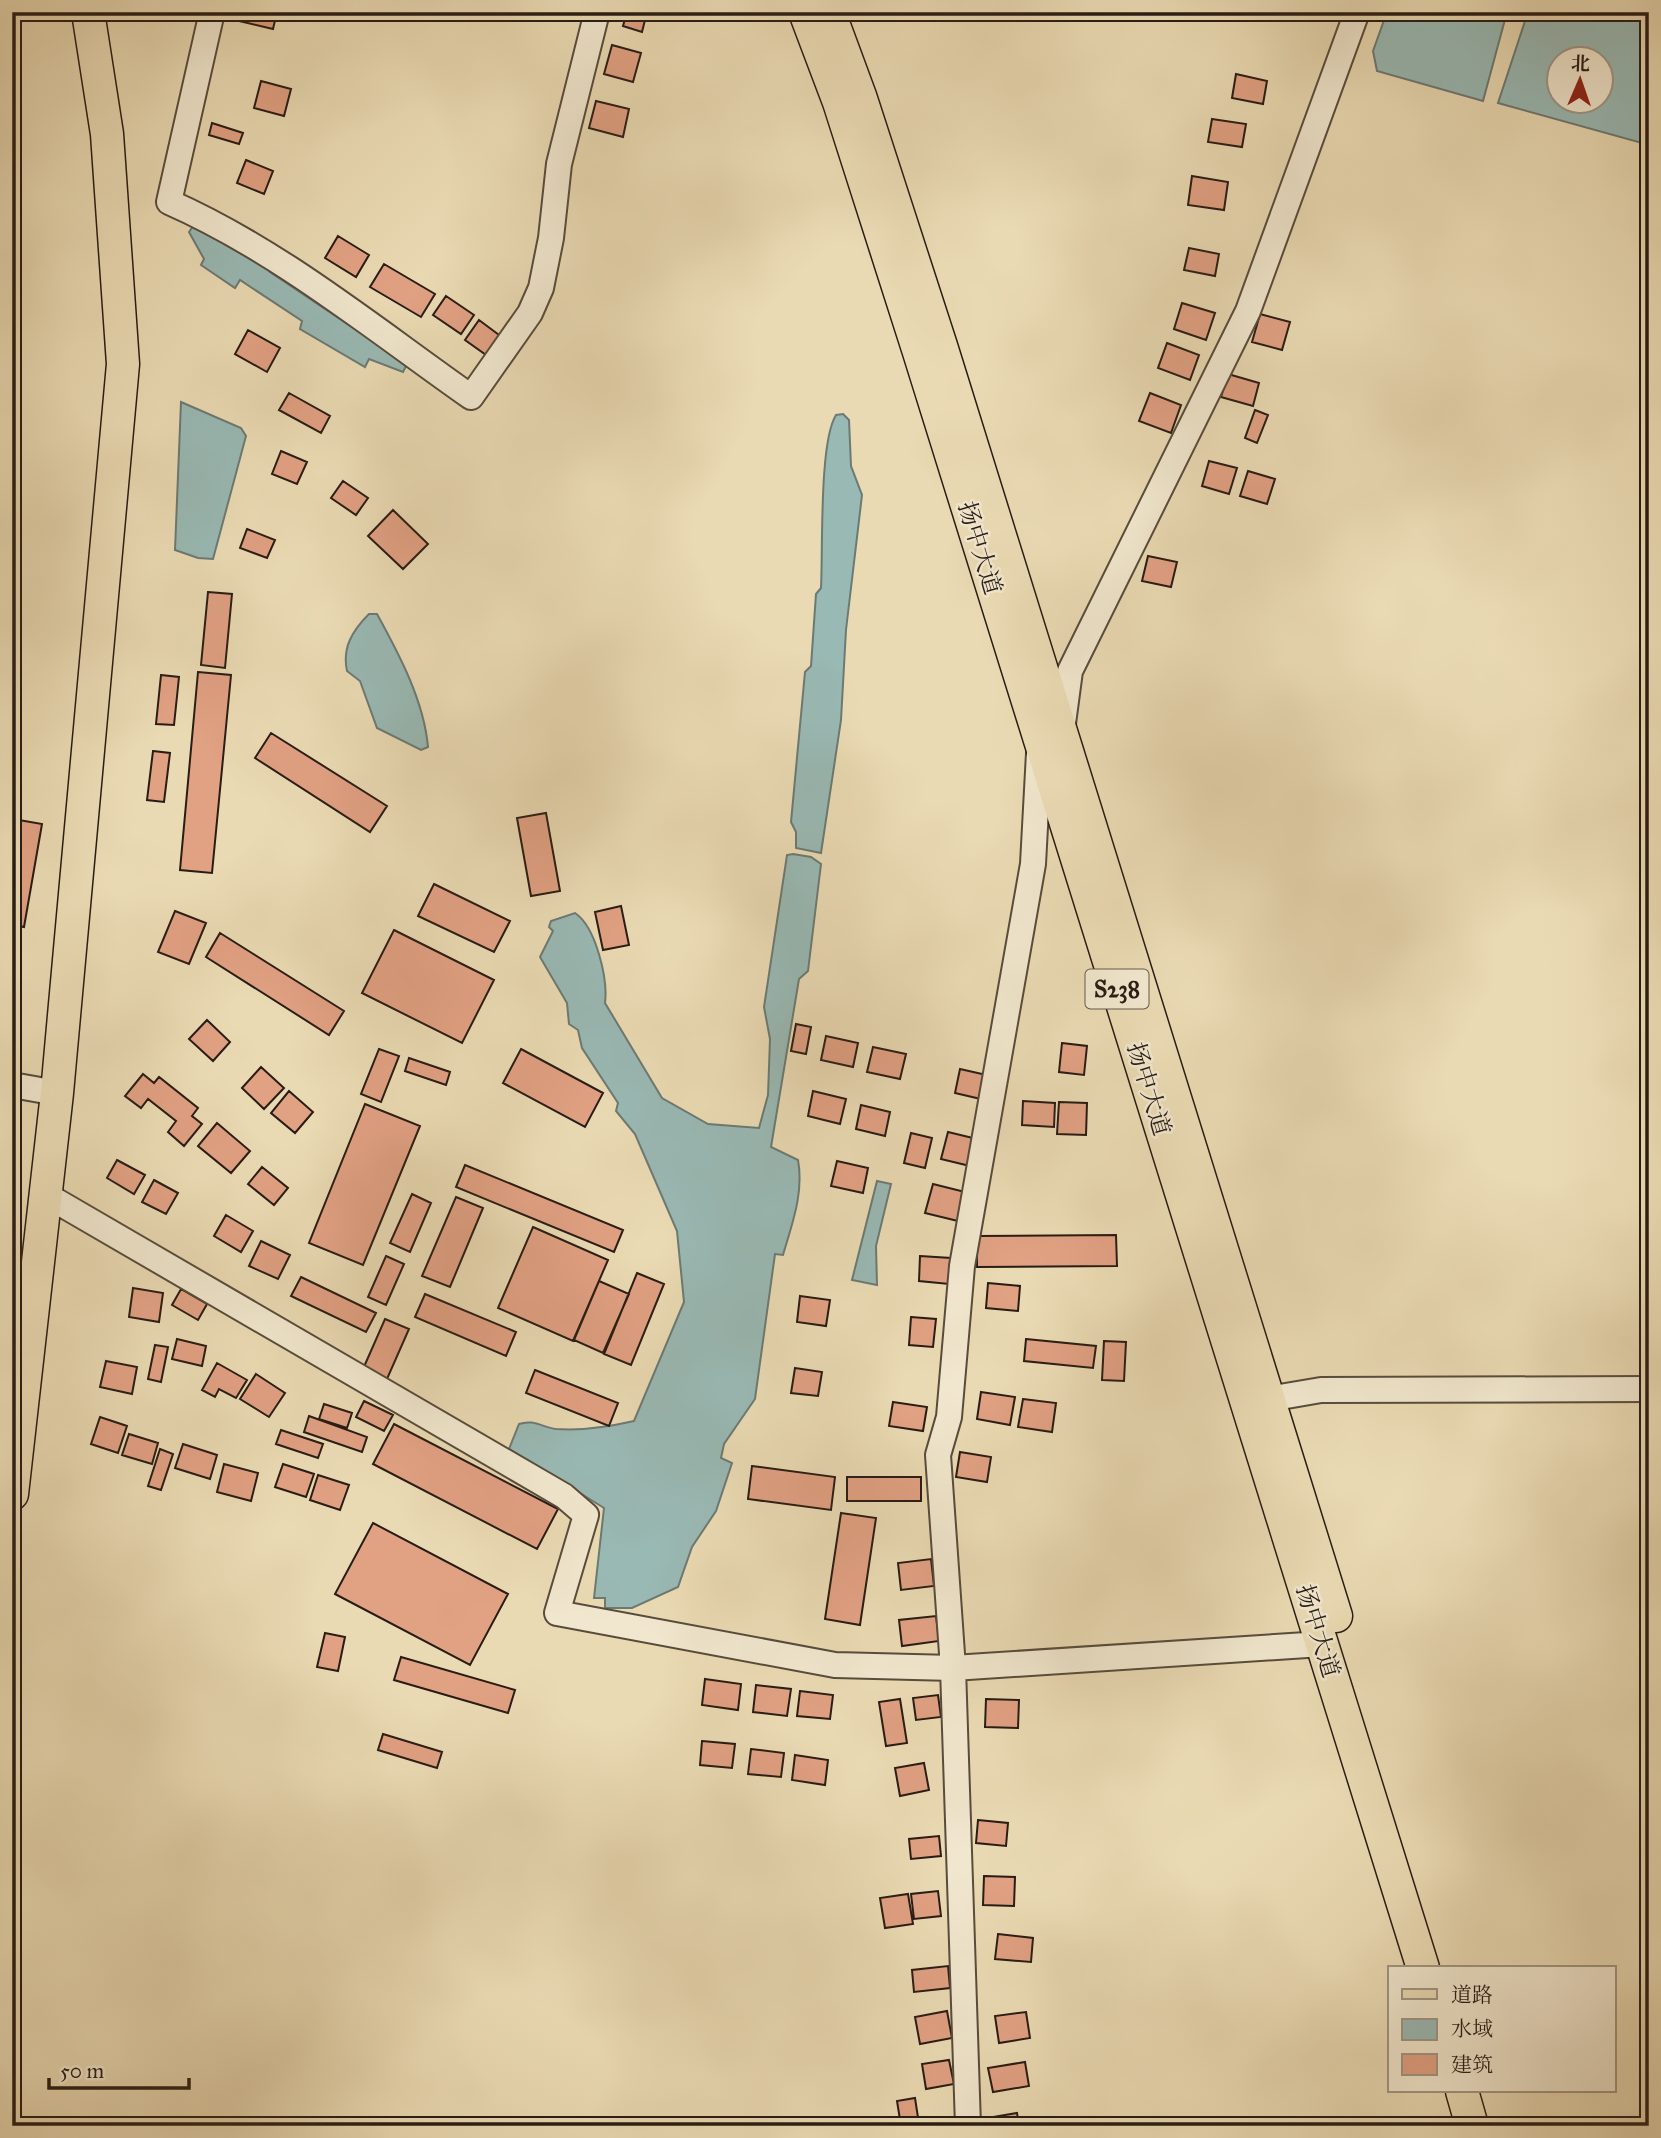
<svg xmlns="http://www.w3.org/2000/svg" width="1661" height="2138" font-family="'IM FELL Great Primer','Noto Serif SC',serif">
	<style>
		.water { fill: #99b9b4; stroke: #6c7a74; stroke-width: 2; fill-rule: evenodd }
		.building { fill: #e1a183; stroke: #281c15; stroke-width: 2 }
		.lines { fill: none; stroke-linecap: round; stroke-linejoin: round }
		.minor-casing { stroke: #584c3c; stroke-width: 28 }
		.major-casing { stroke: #281c15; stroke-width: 35 }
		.minor { stroke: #f1e7ce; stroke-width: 24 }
		.major { stroke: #eadab3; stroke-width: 32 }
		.labels { text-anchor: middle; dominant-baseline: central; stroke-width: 5; stroke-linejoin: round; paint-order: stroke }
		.shield { fill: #f1e7ce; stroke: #64594c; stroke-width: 2 }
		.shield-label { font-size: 23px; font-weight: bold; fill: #281c15 }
		.street-label { font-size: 24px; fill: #281c15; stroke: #f1e7ce }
	</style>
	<rect width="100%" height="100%" fill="#eadab3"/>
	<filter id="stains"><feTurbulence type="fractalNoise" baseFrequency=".00286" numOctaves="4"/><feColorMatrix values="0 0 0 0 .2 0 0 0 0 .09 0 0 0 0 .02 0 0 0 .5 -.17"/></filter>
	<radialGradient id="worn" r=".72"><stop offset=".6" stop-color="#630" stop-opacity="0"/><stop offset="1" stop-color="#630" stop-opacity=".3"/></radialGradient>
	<path class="water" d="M 1387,12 L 1507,12 L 1483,101 L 1377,71 L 1373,51 Z
		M 1528,12 L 1649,12 L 1649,145 L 1498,103 ZM 1560,60 L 1602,60 L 1602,102 L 1560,102 Z
		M 194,225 L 274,266 L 270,272 L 407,364 L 403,372 L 369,359 L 365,367 L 300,329 L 302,321 L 240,280 L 235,288 L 201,265 L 204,259 L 189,232 Z
		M 181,402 L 241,428 L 246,436 L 213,559 L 198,558 L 175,550 Z
		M 843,414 L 849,420 L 851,466 L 862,495 L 846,630 L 841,720 L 821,853 L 796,848 L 796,832 L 791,822 L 805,672 L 811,666 L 816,594 L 821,588 C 823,550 819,442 836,415 Z
		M 369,614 L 377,614 C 399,654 424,701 428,747 L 421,750 L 377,728 L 360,681 L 347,671 C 342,648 352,631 369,614 Z
		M 793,854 L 811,857 L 821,864 L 808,971 L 799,979 L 771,1147 L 798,1160 C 804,1193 792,1224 783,1255 L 775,1254 L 755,1399 L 724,1444 L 721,1458 L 732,1463 L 716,1511 L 692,1547 L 678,1587 L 632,1608 L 605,1608 L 605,1598 L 594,1598 L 604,1508 L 509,1449 L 519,1424 C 533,1419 542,1427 556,1429 C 583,1431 608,1427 634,1421 L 684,1302 L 677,1231 L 635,1134 L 616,1111 L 618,1103 L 582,1048 L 578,1030 L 569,1024 L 567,1003 L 540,957 L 553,931 L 549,927 L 551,921 L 575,913 C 596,927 608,979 605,1003 L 662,1098 L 708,1124 L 759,1128 L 768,1095 L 770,1039 L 764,1007 L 787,855 Z
		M 877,1181 L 891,1184 L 876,1246 L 877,1285 L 852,1280 Z"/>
	<path class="building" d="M 241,12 L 277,12 L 273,29 L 239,21 Z
		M 627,12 L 647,12 L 642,32 L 623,26 Z
		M 612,45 L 641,53 L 633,82 L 604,74 Z
		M 1236,74 L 1267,81 L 1263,104 L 1232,98 Z
		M 261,81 L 291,89 L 284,116 L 254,108 Z
		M 596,101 L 629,109 L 623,137 L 589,128 Z
		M 1212,119 L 1246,124 L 1242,147 L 1208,142 Z
		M 212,123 L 243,133 L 239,144 L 209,135 Z
		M 246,160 L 273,171 L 264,194 L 237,183 Z
		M 1192,176 L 1228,182 L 1224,210 L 1188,205 Z
		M 338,236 L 369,255 L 356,277 L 325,258 Z
		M 1189,248 L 1219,254 L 1215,276 L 1184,270 Z
		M 384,264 L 435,294 L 421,317 L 370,287 Z
		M 446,296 L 474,315 L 461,334 L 433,315 Z
		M 1182,303 L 1215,313 L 1206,340 L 1174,329 Z
		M 1260,314 L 1290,322 L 1282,350 L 1252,342 Z
		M 479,320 L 503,338 L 489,357 L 465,340 Z
		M 248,330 L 280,348 L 267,372 L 235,354 Z
		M 1167,343 L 1199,355 L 1190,380 L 1158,368 Z
		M 1228,374 L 1259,383 L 1253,406 L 1221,397 Z
		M 289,393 L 330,416 L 321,433 L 279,410 Z
		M 1150,393 L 1181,405 L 1171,433 L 1139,421 Z
		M 1255,410 L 1268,415 L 1257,443 L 1245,438 Z
		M 281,451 L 307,462 L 297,484 L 272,474 Z
		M 1209,461 L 1237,468 L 1229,494 L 1202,486 Z
		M 1248,471 L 1275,479 L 1267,504 L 1240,496 Z
		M 343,481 L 368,498 L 356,515 L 331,498 Z
		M 393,510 L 428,544 L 403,569 L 368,536 Z
		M 247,529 L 275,540 L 267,558 L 240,548 Z
		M 1148,556 L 1177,562 L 1171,587 L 1142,581 Z
		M 208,592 L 232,594 L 225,668 L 201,665 Z
		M 198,672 L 231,675 L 212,873 L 180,870 Z
		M 161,675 L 179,677 L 174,725 L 156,724 Z
		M 271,733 L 387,806 L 370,832 L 255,758 Z
		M 153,751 L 170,753 L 164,802 L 147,800 Z
		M 546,813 L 560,891 L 531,896 L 517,818 Z
		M 19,820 L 42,824 L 24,927 L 12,925 L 12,856 Z
		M 434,884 L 510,921 L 494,952 L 418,916 Z
		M 621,906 L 629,945 L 603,950 L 595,912 Z
		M 175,911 L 206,923 L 189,964 L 158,952 Z
		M 394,930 L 494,980 L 462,1043 L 362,993 Z
		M 220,933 L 344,1011 L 329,1035 L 206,957 Z
		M 207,1020 L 230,1042 L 213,1061 L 189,1039 Z
		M 796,1024 L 811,1027 L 806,1054 L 791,1051 Z
		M 826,1036 L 858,1043 L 853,1067 L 821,1060 Z
		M 1062,1043 L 1087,1046 L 1084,1075 L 1059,1072 Z
		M 873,1047 L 906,1054 L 900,1079 L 867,1072 Z
		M 379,1049 L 399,1056 L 381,1102 L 361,1094 Z
		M 521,1049 L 603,1093 L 585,1127 L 503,1083 Z
		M 409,1058 L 450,1072 L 446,1085 L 405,1071 Z
		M 261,1067 L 284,1088 L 264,1109 L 242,1088 Z
		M 960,1069 L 991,1076 L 985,1100 L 955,1093 Z
		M 143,1074 L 154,1083 L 159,1077 L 198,1108 L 192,1116 L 202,1124 L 184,1146 L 168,1132 L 176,1121 L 148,1099 L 141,1108 L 125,1096 Z
		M 289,1091 L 313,1112 L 295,1133 L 271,1113 Z
		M 813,1091 L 846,1099 L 840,1124 L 808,1116 Z
		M 1023,1101 L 1055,1103 L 1054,1127 L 1022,1125 Z
		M 1059,1102 L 1087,1103 L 1086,1135 L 1057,1134 Z
		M 365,1104 L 420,1126 L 363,1265 L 309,1243 Z
		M 861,1105 L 890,1112 L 885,1136 L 856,1129 Z
		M 217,1123 L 250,1151 L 231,1173 L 198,1146 Z
		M 948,1132 L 977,1139 L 970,1166 L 941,1159 Z
		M 911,1133 L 932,1138 L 925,1168 L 904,1163 Z
		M 117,1160 L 145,1175 L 134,1194 L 107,1178 Z
		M 837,1161 L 868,1168 L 863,1193 L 831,1186 Z
		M 465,1165 L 623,1230 L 614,1252 L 456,1187 Z
		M 262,1167 L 288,1188 L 274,1205 L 248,1184 Z
		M 154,1180 L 178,1193 L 166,1214 L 142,1202 Z
		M 933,1184 L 965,1192 L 958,1221 L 925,1213 Z
		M 412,1194 L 431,1203 L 410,1252 L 390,1243 Z
		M 456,1197 L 483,1208 L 450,1287 L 422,1276 Z
		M 226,1215 L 253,1231 L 241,1252 L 214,1236 Z
		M 533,1227 L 608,1260 L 573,1341 L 498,1308 Z
		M 1116,1235 L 1117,1266 L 977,1267 L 977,1236 Z
		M 261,1241 L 290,1255 L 278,1279 L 249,1266 Z
		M 386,1256 L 404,1264 L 386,1305 L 368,1297 Z
		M 920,1256 L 951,1258 L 949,1284 L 919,1281 Z
		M 637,1273 L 664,1284 L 631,1365 L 604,1354 Z
		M 301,1277 L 376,1313 L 366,1332 L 291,1296 Z
		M 599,1281 L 629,1294 L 603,1353 L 574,1340 Z
		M 988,1283 L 1020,1286 L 1018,1311 L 986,1308 Z
		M 133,1288 L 163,1293 L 159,1322 L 129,1317 Z
		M 181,1289 L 207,1304 L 198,1320 L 172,1305 Z
		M 425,1294 L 516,1332 L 506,1356 L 415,1317 Z
		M 800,1296 L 830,1300 L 826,1326 L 797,1322 Z
		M 911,1317 L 936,1319 L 933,1347 L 909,1345 Z
		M 385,1319 L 409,1329 L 387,1379 L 363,1369 Z
		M 177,1339 L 206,1346 L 202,1366 L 172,1359 Z
		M 1026,1339 L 1096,1346 L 1093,1368 L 1024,1361 Z
		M 1104,1341 L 1126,1342 L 1124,1381 L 1102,1380 Z
		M 155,1345 L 168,1347 L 161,1382 L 148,1379 Z
		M 106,1361 L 137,1367 L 132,1394 L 100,1387 Z
		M 217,1363 L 247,1380 L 236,1398 L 219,1389 L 215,1397 L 202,1390 Z
		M 795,1368 L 822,1372 L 818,1396 L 791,1393 Z
		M 535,1370 L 618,1403 L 609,1426 L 526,1393 Z
		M 256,1374 L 285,1393 L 269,1417 L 240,1399 Z
		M 981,1392 L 1015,1397 L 1010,1425 L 977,1419 Z
		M 1023,1399 L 1056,1403 L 1052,1432 L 1018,1427 Z
		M 364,1401 L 393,1415 L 384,1431 L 356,1417 Z
		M 893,1402 L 927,1407 L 923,1431 L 889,1426 Z
		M 324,1404 L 352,1413 L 347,1428 L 319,1419 Z
		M 309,1416 L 367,1437 L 362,1452 L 304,1432 Z
		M 100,1417 L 127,1426 L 118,1453 L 91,1444 Z
		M 394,1424 L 558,1509 L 537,1549 L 373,1464 Z
		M 281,1430 L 323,1444 L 318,1458 L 276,1444 Z
		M 129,1434 L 158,1443 L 152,1464 L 122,1455 Z
		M 183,1444 L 217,1455 L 210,1479 L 175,1468 Z
		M 160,1449 L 173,1454 L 161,1490 L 148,1486 Z
		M 960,1452 L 991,1457 L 987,1482 L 956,1477 Z
		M 224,1464 L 258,1473 L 251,1501 L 217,1492 Z
		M 283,1464 L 314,1474 L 306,1497 L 275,1487 Z
		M 752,1466 L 835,1477 L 831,1510 L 748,1499 Z
		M 318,1475 L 349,1485 L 340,1510 L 310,1500 Z
		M 847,1477 L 921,1477 L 921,1501 L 847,1501 Z
		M 841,1513 L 876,1518 L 860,1625 L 825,1619 Z
		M 373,1523 L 508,1594 L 470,1665 L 335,1594 Z
		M 931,1559 L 934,1586 L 901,1590 L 898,1563 Z
		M 936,1616 L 939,1641 L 902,1646 L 899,1620 Z
		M 325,1633 L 345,1637 L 338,1671 L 317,1667 Z
		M 401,1657 L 515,1690 L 508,1713 L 394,1680 Z
		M 705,1679 L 741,1684 L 738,1710 L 702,1705 Z
		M 756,1685 L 791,1689 L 787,1716 L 753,1712 Z
		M 800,1691 L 833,1695 L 830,1719 L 797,1716 Z
		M 938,1695 L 941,1717 L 916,1720 L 913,1698 Z
		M 900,1699 L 907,1743 L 886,1746 L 879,1702 Z
		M 986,1699 L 1019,1700 L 1018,1728 L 985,1727 Z
		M 383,1734 L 442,1752 L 437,1768 L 378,1750 Z
		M 702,1741 L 735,1744 L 732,1768 L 700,1765 Z
		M 751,1749 L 784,1753 L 781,1777 L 748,1774 Z
		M 795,1755 L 828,1760 L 825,1785 L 792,1780 Z
		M 924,1763 L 929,1790 L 900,1796 L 895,1768 Z
		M 978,1820 L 1008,1823 L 1006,1846 L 976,1843 Z
		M 939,1836 L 941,1856 L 911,1859 L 909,1839 Z
		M 984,1876 L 1015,1877 L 1014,1906 L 983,1905 Z
		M 938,1891 L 941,1916 L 914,1919 L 911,1894 Z
		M 908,1894 L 913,1924 L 885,1928 L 880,1898 Z
		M 998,1934 L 1033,1938 L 1031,1962 L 995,1959 Z
		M 948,1966 L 950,1988 L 914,1992 L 912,1970 Z
		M 947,2011 L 952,2038 L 920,2044 L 915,2017 Z
		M 1026,2012 L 1030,2038 L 999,2043 L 995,2016 Z
		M 949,2060 L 954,2084 L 926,2089 L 922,2064 Z
		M 1025,2062 L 1029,2086 L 993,2092 L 988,2068 Z
		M 915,2098 L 919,2124 L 901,2126 L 897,2101 Z
		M 1017,2113 L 1019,2126 L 988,2126 L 987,2118 Z"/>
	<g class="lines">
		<g class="minor-casing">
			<path id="minor" d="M 212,12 L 169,202 C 278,250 374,329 471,397 L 530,313 L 541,288 L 551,238 L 559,164 L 597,12
				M 1062,731 L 1070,671 L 1248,311 L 1357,12
				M 12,1085 L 57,1093
				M 46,1195 L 564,1496 L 586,1515 L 557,1613 L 835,1665 L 953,1668 L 1322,1644
				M 1251,1402 L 1321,1390 L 1649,1389
				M 968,2126 L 953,1668 L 938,1455 L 949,1417 L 962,1266 L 1033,864 L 1039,753"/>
		</g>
		<g class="major-casing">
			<path id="major" d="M 805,12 L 839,102 L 919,352 L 1423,1968
				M 829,12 L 860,96 L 941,346 L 1336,1616
				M 12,1494 L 57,1093 L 123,364 L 107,134 L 88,12
				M 1462,2091 L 1472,2126"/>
		</g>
		<use href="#minor" class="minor"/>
		<use href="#major" class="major"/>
	</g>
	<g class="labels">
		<rect class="shield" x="1085.5" y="969.5" width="63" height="39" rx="5"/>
		<g class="shield-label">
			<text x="1117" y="989">S238</text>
		</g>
		<g class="street-label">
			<text transform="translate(980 548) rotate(73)">扬中大道</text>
			<text transform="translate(1149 1089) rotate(73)">扬中大道</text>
			<text transform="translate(1318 1631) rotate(73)">扬中大道</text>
		</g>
	</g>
	<rect width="1661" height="2138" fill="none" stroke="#eadab3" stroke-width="42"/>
	<rect x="14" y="14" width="1633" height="2110" fill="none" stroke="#281c15" stroke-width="3.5"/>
	<rect x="21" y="21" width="1619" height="2096" fill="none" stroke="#281c15" stroke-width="2"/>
	<rect x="1388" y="1966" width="228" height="126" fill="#f1e7ce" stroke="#a19684" stroke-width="2"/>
	<rect x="1402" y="1989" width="35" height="10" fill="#eadab3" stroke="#a19684" stroke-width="2"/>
	<text x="1451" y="2002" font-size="21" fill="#281c15">道路</text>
	<rect x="1402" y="2019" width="35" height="21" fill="#99b9b4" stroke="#a19684" stroke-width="2"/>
	<text x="1451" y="2036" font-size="21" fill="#281c15">水域</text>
	<rect x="1402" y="2054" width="35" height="21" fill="#e1a183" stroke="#a19684" stroke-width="2"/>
	<text x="1451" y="2072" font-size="21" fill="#281c15">建筑</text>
	<g transform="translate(1580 80) rotate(2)"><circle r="33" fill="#f1e7ce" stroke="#a19684" stroke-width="2"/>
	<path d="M0-5L12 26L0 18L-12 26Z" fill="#8f2418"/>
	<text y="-10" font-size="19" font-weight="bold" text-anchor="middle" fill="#281c15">北</text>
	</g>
	<path d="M49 2078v10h140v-10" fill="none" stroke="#281c15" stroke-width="3.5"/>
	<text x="60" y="2078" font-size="21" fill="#281c15" stroke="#f1e7ce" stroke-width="5" paint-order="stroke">50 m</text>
	<rect width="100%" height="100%" filter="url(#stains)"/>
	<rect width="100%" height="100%" fill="url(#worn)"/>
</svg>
